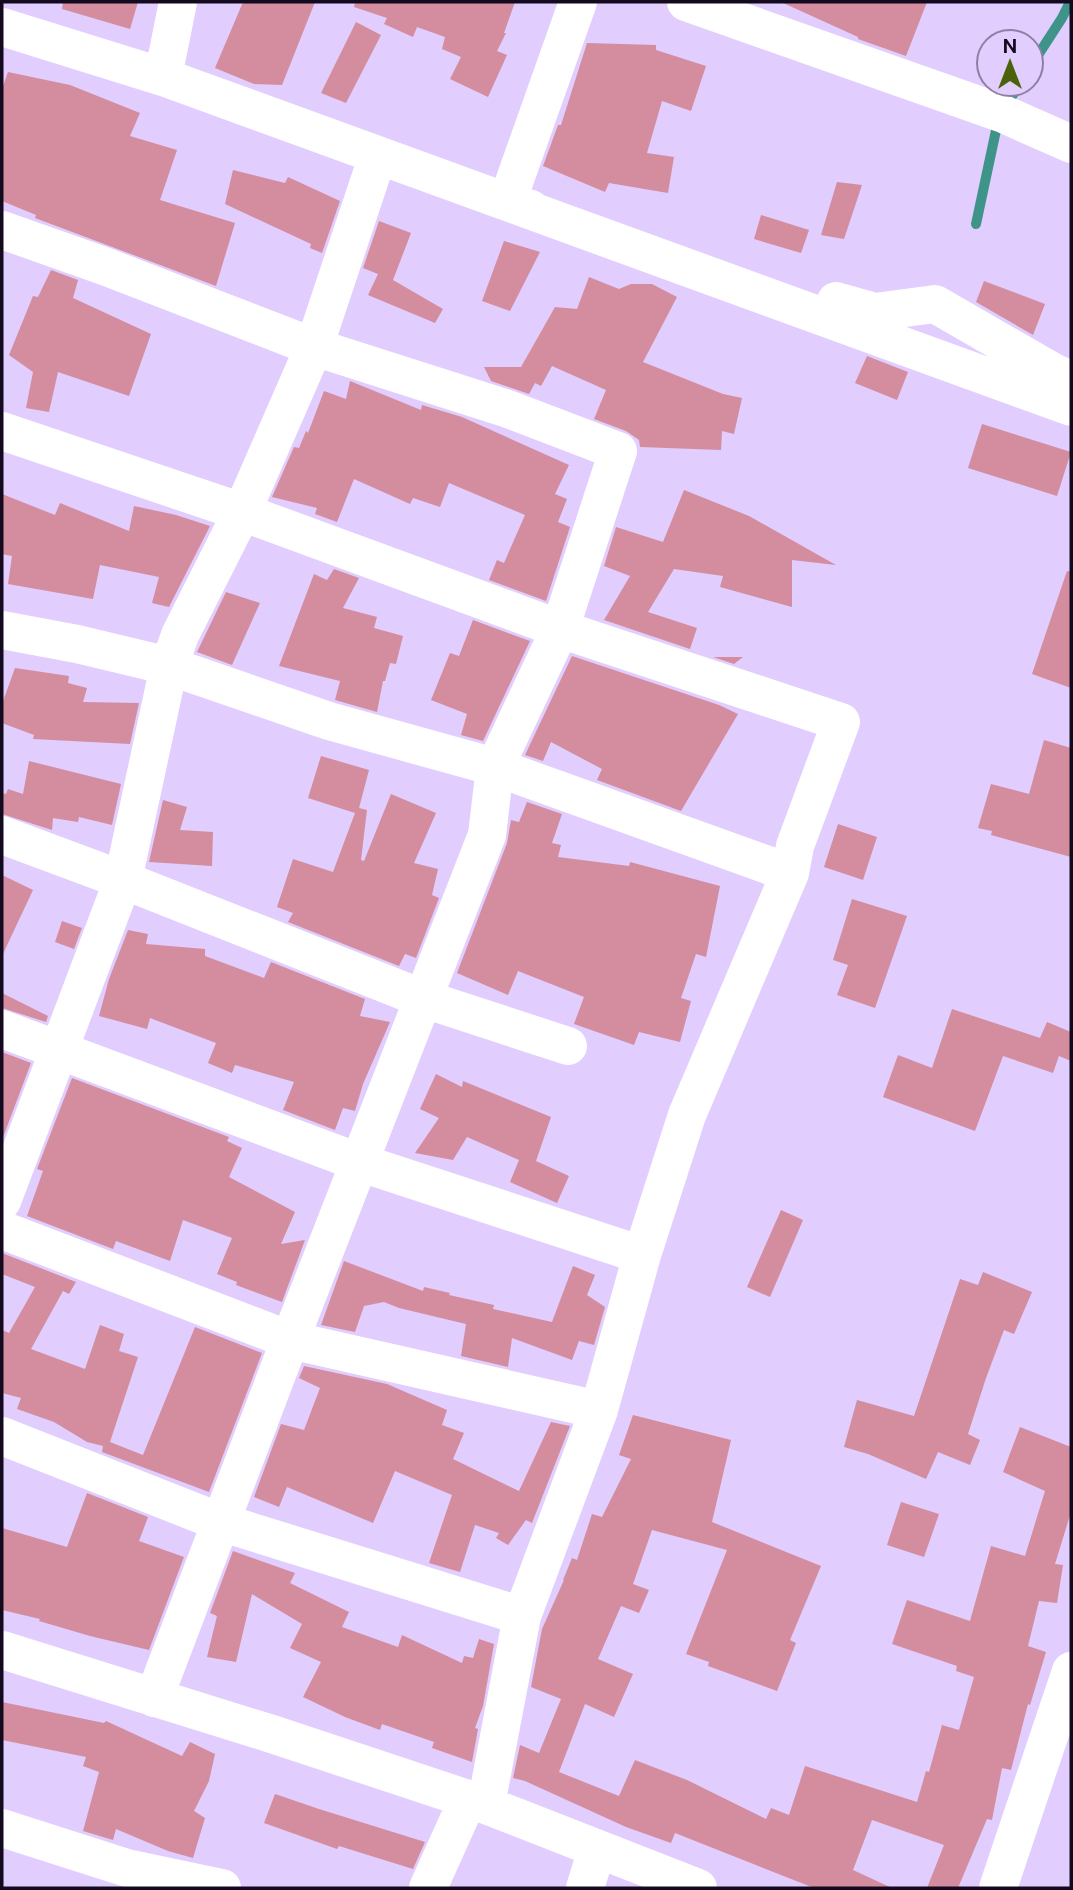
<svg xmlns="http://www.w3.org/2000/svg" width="1073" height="1890" font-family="'Public Sans',sans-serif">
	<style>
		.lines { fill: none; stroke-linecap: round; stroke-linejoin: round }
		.stream { stroke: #3f9489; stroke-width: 10 }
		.building { fill: #d38d9e }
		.minor { stroke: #fff; stroke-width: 38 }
	</style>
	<rect width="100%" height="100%" fill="#e1cdfe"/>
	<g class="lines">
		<path class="stream" d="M 1031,66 L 1062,18 L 1070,2
			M 1006,105 L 1020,84
			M 976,224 L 998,121"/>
	</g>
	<path class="building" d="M 63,2 L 138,2 L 130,29 L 62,9 Z
		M 243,2 L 315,2 L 282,85 L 254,84 L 215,68 Z
		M 355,2 L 515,2 L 504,33 L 506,33 L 497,51 L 507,55 L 488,97 L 450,79 L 461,57 L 442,49 L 445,37 L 417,27 L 413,37 L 384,24 L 387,18 L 354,7 Z
		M 781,2 L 927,2 L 906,56 L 858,39 L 858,37 Z
		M 356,22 L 381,35 L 346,103 L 321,93 Z
		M 587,43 L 656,45 L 656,50 L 706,66 L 691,111 L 662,101 L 647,153 L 674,157 L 668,193 L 609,183 L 605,192 L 543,166 L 558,125 L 561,125 Z
		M 8,72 L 70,85 L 140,113 L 130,136 L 177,150 L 160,200 L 235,223 L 216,286 L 35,218 L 36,215 L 2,201 L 2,89 Z
		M 233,170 L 285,183 L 288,177 L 340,201 L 322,253 L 310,248 L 311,244 L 225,204 Z
		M 837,182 L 862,185 L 844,239 L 821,235 Z
		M 761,215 L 809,230 L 801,253 L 754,239 Z
		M 379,221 L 411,233 L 393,280 L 443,309 L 435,323 L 368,295 L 378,274 L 363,268 Z
		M 504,241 L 540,252 L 510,311 L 482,301 Z
		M 51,270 L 78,280 L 73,298 L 151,334 L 129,396 L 58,372 L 49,412 L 26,408 L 33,372 L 9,355 L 33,296 L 38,297 Z
		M 589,277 L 619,289 L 631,284 L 652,284 L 677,297 L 643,362 L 723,394 L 742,398 L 734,434 L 722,431 L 721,450 L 640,447 L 639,440 L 626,431 L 594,419 L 606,390 L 552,366 L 541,386 L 535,383 L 529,394 L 491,381 L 484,367 L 521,367 L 555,307 L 577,309 Z
		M 984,281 L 1045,304 L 1033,335 L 976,302 Z
		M 867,356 L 908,372 L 897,400 L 855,383 Z
		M 350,381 L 421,410 L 422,405 L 462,417 L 569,465 L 555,494 L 567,499 L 558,522 L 570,527 L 546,601 L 489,580 L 497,560 L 504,563 L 525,515 L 449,483 L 440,507 L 413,498 L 410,504 L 354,479 L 337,522 L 315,514 L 317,508 L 272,497 L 294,447 L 299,448 L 306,431 L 308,433 L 324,391 L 346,399 Z
		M 982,424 L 1071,452 L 1057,496 L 968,468 Z
		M 684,490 L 749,516 L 836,565 L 792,560 L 792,607 L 720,587 L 723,576 L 674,569 L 648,612 L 697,628 L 690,649 L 604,620 L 630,576 L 604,566 L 616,527 L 663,542 Z
		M 2,494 L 55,515 L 60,503 L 129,531 L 134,506 L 176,515 L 210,526 L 169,607 L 152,603 L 159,577 L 100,565 L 93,599 L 8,584 L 12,556 L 2,554 Z
		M 334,569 L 359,578 L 343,608 L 377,617 L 374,628 L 403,636 L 396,664 L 390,663 L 385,681 L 383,681 L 377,712 L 335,700 L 340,681 L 279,666 L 314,574 L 327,580 Z
		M 1067,571 L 1071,572 L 1071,688 L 1032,674 Z
		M 226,592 L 260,603 L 232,665 L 197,652 Z
		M 473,620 L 530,641 L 483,741 L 461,735 L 467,714 L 431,700 L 450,653 L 459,656 Z
		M 572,656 L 719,705 L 738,714 L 681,811 L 597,780 L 602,769 L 551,742 L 543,761 L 525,755 Z
		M 713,657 L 743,657 L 734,664 Z
		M 15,668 L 69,676 L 68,683 L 87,688 L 83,702 L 139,703 L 130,744 L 33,739 L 34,735 L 2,723 L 2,704 Z
		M 1044,740 L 1071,748 L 1071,857 L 991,835 L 992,831 L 978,828 L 991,784 L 1029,794 Z
		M 321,756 L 369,770 L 359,808 L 367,810 L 361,860 L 364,861 L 391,794 L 436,813 L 414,863 L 438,869 L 432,895 L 439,898 L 416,958 L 405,954 L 399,966 L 288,922 L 293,913 L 277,907 L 293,859 L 333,872 L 355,813 L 308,798 Z
		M 29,761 L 121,784 L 112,825 L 79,817 L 78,822 L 53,818 L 52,830 L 2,814 L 2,793 L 6,794 L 8,789 L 23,794 Z
		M 163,800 L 187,807 L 180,830 L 213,832 L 212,866 L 149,862 Z
		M 527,802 L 562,814 L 552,843 L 561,845 L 558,857 L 629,866 L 630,862 L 720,886 L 706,957 L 696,954 L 681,998 L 691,1001 L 680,1042 L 639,1032 L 634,1045 L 574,1024 L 584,997 L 518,971 L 508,995 L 457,973 L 507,843 L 511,820 L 519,822 Z
		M 838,824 L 877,837 L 863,880 L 824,867 Z
		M 2,875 L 33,890 L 2,956 Z
		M 852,899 L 907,916 L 875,1008 L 837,995 L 848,965 L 833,960 Z
		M 62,921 L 82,928 L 74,949 L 55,942 Z
		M 128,930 L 148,934 L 146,944 L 205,949 L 205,956 L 264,978 L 271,962 L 365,999 L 360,1016 L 390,1022 L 363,1084 L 355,1111 L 343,1108 L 335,1130 L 283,1110 L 294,1082 L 235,1065 L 232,1073 L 208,1063 L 216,1043 L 150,1018 L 147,1029 L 99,1016 L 109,979 Z
		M 2,993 L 48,1016 L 46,1022 L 2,1008 Z
		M 952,1009 L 1040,1038 L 1047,1022 L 1071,1032 L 1071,1061 L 1059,1056 L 1053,1073 L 1003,1056 L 975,1131 L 883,1097 L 898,1055 L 932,1068 Z
		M 2,1052 L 31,1063 L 2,1140 Z
		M 436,1074 L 462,1087 L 463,1081 L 551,1117 L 536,1161 L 569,1176 L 557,1203 L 510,1182 L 519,1160 L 467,1137 L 453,1160 L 415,1153 L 439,1118 L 420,1109 Z
		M 72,1078 L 229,1137 L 227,1141 L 242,1148 L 229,1177 L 295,1212 L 281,1244 L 305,1240 L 282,1302 L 236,1285 L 237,1282 L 217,1274 L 232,1238 L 183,1220 L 170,1261 L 116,1241 L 113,1249 L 27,1216 L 43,1171 L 37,1169 Z
		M 781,1210 L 803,1220 L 770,1297 L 747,1287 Z
		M 2,1253 L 76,1282 L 69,1294 L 63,1291 L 31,1349 L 85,1369 L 100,1325 L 124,1334 L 119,1351 L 138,1357 L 110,1442 L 143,1455 L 195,1327 L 262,1353 L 209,1492 L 102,1452 L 103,1446 L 87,1442 L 54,1422 L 17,1409 L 21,1398 L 2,1393 L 2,1330 L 9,1333 L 35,1287 L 2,1274 Z
		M 344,1261 L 423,1291 L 424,1287 L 450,1293 L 449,1295 L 494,1305 L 493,1309 L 552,1322 L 573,1266 L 595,1275 L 587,1295 L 605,1307 L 594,1345 L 579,1341 L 572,1360 L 512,1338 L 508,1367 L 461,1356 L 466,1324 L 399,1308 L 384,1302 L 364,1306 L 355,1332 L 321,1325 Z
		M 983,1272 L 1032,1292 L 1014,1334 L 1004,1330 L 986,1378 L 968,1434 L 980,1440 L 970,1465 L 938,1452 L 926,1479 L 868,1454 L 844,1447 L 857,1400 L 914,1416 L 960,1279 L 978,1285 Z
		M 304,1366 L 387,1384 L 447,1410 L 442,1425 L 464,1433 L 453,1459 L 519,1491 L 551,1422 L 570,1426 L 532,1523 L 526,1520 L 508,1545 L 496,1538 L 499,1533 L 475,1525 L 460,1572 L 429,1563 L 452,1495 L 395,1471 L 373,1523 L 287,1487 L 279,1507 L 254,1497 L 281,1424 L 304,1430 L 320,1388 L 299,1378 Z
		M 633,1415 L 731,1440 L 712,1522 L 821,1566 L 790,1640 L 796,1643 L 777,1691 L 708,1666 L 709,1662 L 686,1654 L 727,1550 L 652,1530 L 633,1584 L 649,1590 L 639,1613 L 621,1606 L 598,1659 L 633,1674 L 614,1717 L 585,1704 L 559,1772 L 619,1796 L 635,1760 L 687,1780 L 766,1819 L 771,1808 L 789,1815 L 805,1766 L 917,1802 L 926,1771 L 929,1772 L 942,1725 L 959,1730 L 974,1677 L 956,1671 L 957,1666 L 892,1644 L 907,1600 L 970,1621 L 991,1546 L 1025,1556 L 1045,1491 L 1003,1472 L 1020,1427 L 1071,1447 L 1071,1512 L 1055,1564 L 1063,1565 L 1057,1603 L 1039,1601 L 1028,1646 L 1046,1652 L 1030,1705 L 1028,1704 L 1011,1770 L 1002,1768 L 992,1820 L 987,1819 L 958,1888 L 927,1888 L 944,1845 L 872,1820 L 853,1870 L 892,1888 L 814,1888 L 675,1833 L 671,1843 L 626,1827 L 525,1781 L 513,1778 L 520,1745 L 539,1753 L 561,1699 L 531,1687 L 542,1629 L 564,1580 L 563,1580 L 572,1558 L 577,1560 L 592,1514 L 602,1517 L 631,1459 L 619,1455 Z
		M 87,1493 L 148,1517 L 139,1541 L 184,1557 L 149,1650 L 90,1636 L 39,1621 L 40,1619 L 2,1610 L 2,1528 L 67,1547 Z
		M 901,1502 L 939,1514 L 924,1557 L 887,1545 Z
		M 233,1551 L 295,1573 L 290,1583 L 349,1612 L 342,1627 L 398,1647 L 402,1635 L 462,1663 L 464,1656 L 473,1658 L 479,1639 L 494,1644 L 483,1706 L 475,1728 L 478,1729 L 472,1762 L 432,1748 L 434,1742 L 382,1724 L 380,1730 L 345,1717 L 303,1697 L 321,1662 L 290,1648 L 302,1624 L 252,1594 L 236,1662 L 207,1657 L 217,1616 L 210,1613 Z
		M 2,1702 L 104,1723 L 106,1721 L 182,1756 L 190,1742 L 215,1754 L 209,1781 L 194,1811 L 205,1818 L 193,1858 L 168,1851 L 116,1829 L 113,1840 L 83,1831 L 99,1772 L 83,1766 L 86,1757 L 2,1740 Z
		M 275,1794 L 319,1809 L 425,1842 L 413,1869 L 339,1846 L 337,1849 L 264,1823 Z"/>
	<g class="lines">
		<path class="minor" d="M 686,2 L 1001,113 L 1071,144
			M 2,27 L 163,77 L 1071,407
			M 163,77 L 178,2
			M 531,209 L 507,202 L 578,2
			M 2,230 L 104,266 L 314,347 L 508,409 L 618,451 L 560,629 L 495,767 L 487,835 L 290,1340 L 154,1698
			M 836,301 L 875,312 L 935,304 L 1053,372 L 1071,380
			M 2,431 L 242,512 L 560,629 L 841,722 L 795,846 L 790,873 L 687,1115 L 642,1255 L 599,1410
			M 2,630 L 77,644 L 169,666 L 329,721 L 495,767 L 790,873
			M 2,835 L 123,880 L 424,999 L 568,1046
			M 2,1029 L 361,1163 L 642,1255
			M 2,1201 L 123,880 L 169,666 L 180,635 L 242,512 L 314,347 L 378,155
			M 2,1230 L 290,1340 L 599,1410 L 522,1616 L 486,1805
			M 2,1436 L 220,1522 L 522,1616
			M 2,1650 L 275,1735 L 486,1805 L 698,1888
			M 2,1828 L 127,1868 L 222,1888
			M 428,1888 L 468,1799
			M 585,1888 L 597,1849
			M 998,1888 L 1071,1671"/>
	</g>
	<rect width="1073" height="1890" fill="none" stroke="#140a1f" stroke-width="7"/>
	<g transform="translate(1010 63)"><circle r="33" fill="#e1cdfe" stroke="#8f7fa5" stroke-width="2"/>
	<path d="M0-5L12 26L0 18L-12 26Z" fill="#4b610b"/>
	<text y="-10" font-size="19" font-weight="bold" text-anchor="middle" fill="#140a1f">N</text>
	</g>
</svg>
